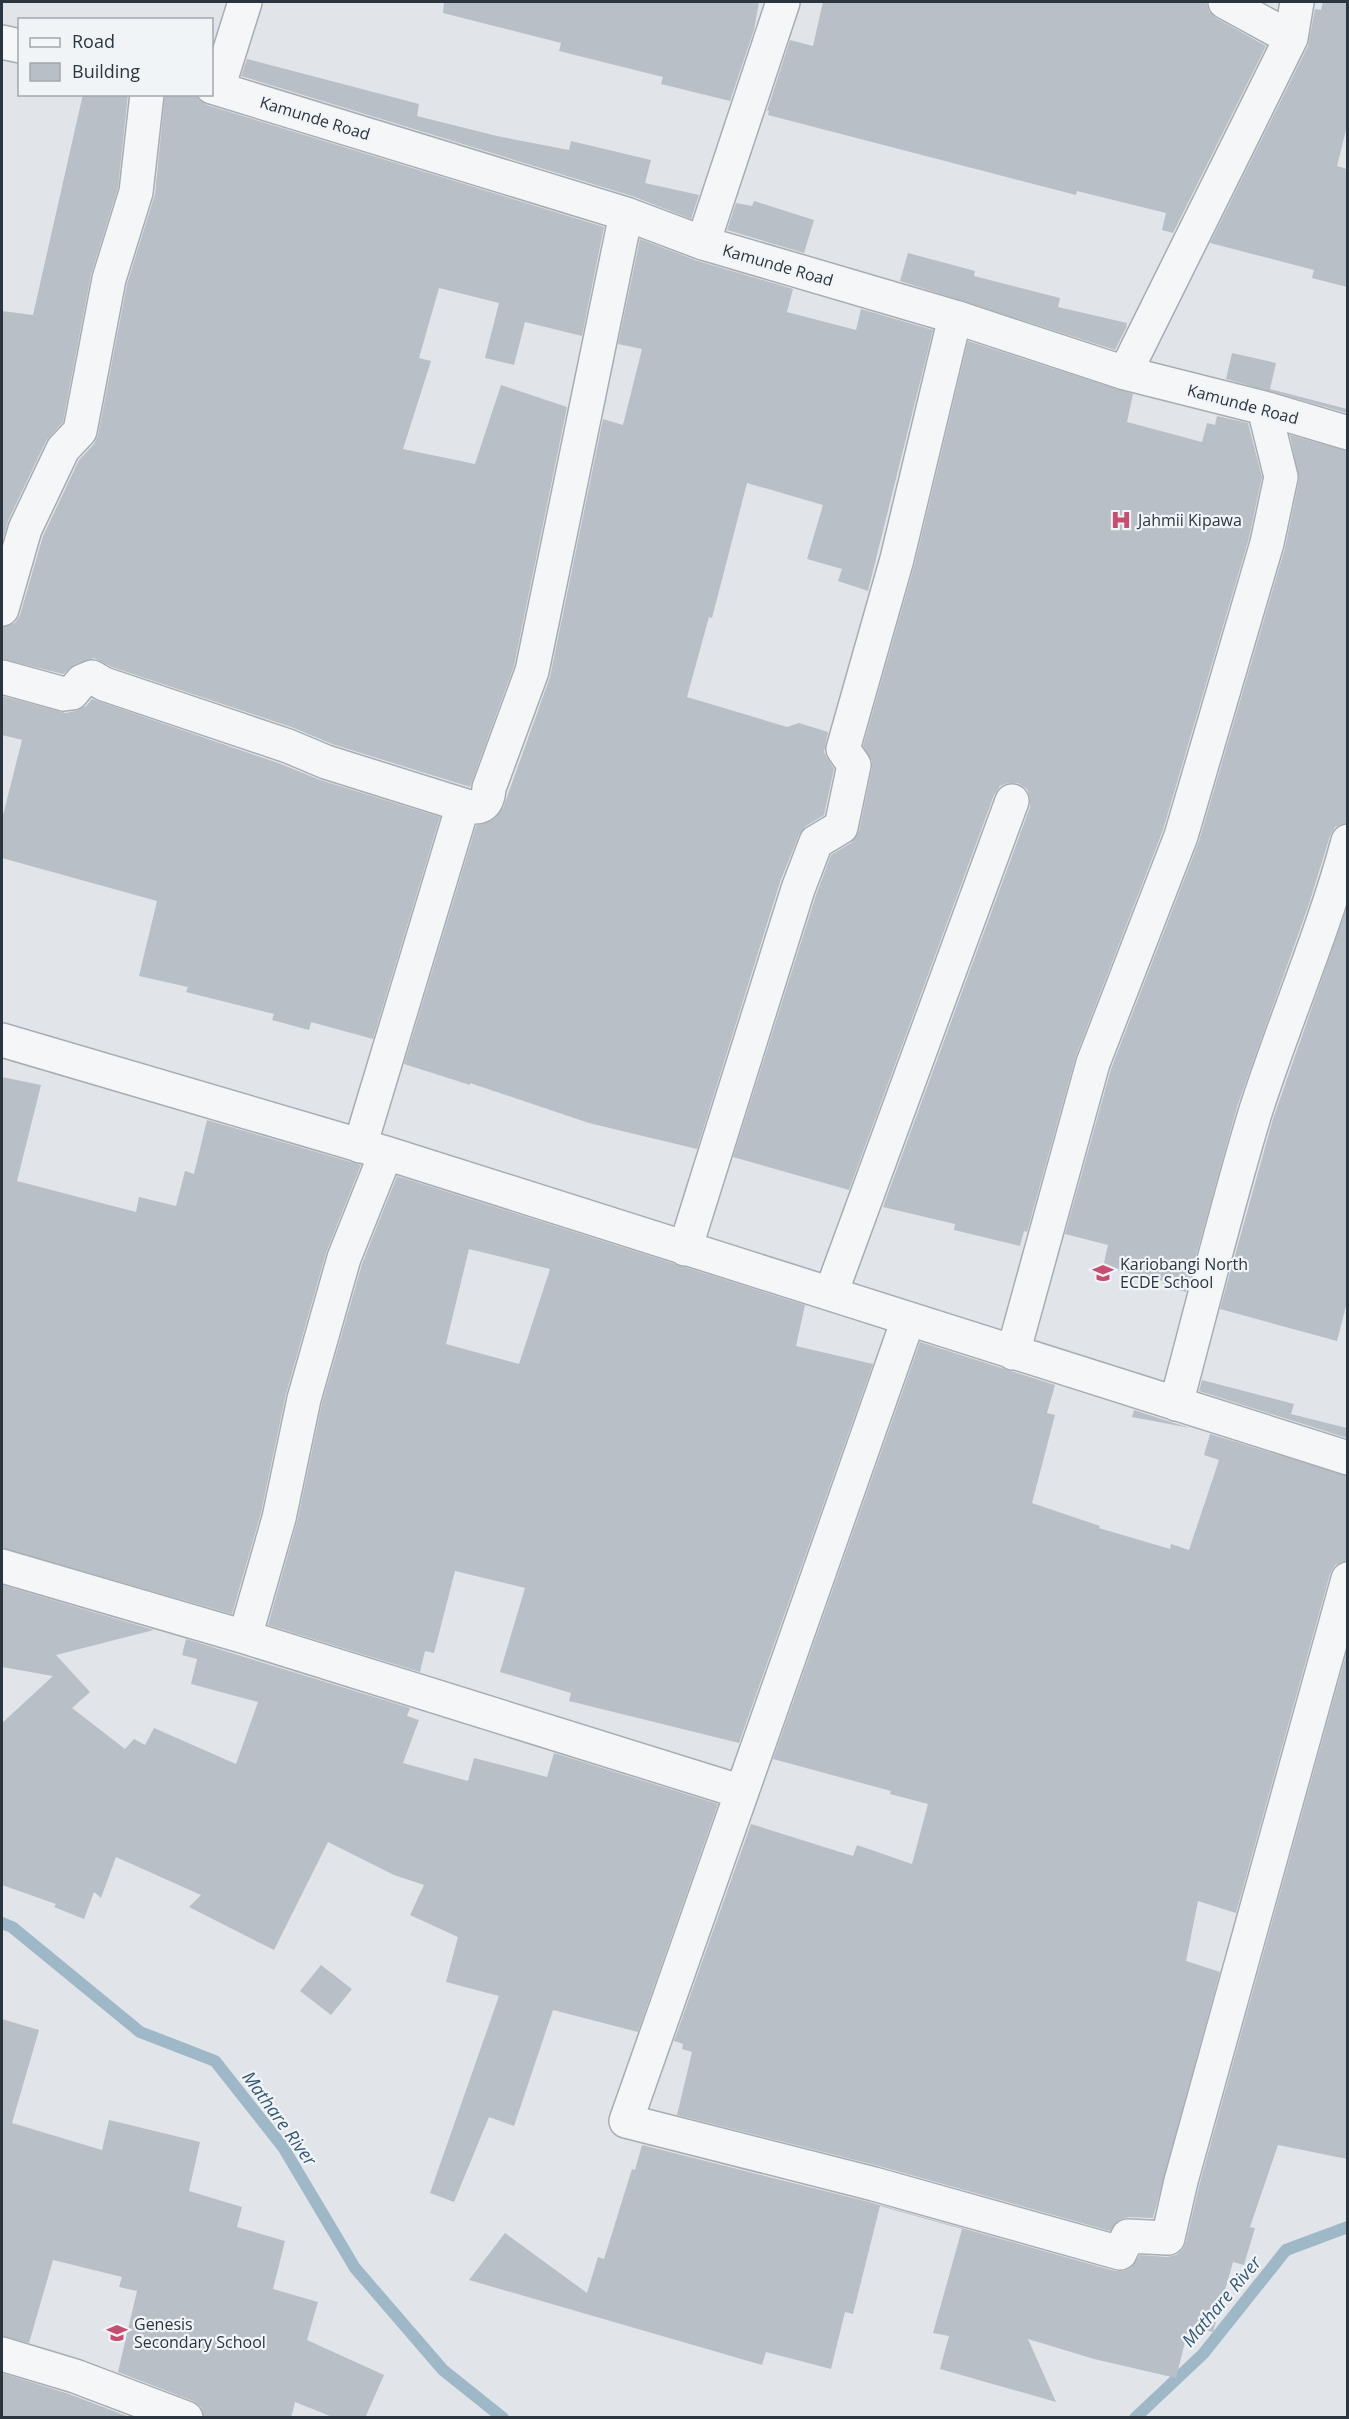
<svg xmlns="http://www.w3.org/2000/svg" width="1349" height="2419" font-family="'Open Sans',sans-serif">
	<style>
		.lines { fill: none; stroke-linecap: round; stroke-linejoin: round }
		.stream { stroke: #9fb8c7; stroke-width: 12 }
		.building { fill: #b9bfc6; fill-rule: evenodd }
		.minor-casing { stroke: #a7adb3; stroke-width: 36 }
		.minor { stroke: #f4f6f8; stroke-width: 33 }
		.labels { text-anchor: middle; dominant-baseline: central; stroke-width: 4.5; stroke-linejoin: round; paint-order: stroke }
		.street-label { font-size: 16px; fill: #2b3540; stroke: #f1f4f7 }
		.poi-label { font-size: 16px; fill: #2b3540; stroke: #f1f4f7; text-anchor: start }
		.water-label { font-size: 18px; font-style: italic; fill: #375971; stroke: #f1f4f7 }
	</style>
	<rect width="100%" height="100%" fill="#e1e5e9"/>
	<g class="lines">
		<path class="stream" d="M 2,1923 L 12,1927 L 140,2032 L 215,2061 L 283,2147 L 355,2268 L 443,2370 L 503,2418
			M 1135,2418 L 1203,2354 L 1286,2250 L 1348,2227"/>
	</g>
	<path class="building" d="M 444,2 L 759,2 L 754,30 L 730,101 L 661,84 L 663,77 L 559,51 L 561,43 L 443,13 Z
		M 823,2 L 1206,2 L 1209,11 L 1216,18 L 1266,46 L 1173,233 L 1162,230 L 1166,213 L 1077,191 L 1076,195 L 768,115 L 769,111 L 767,111 L 790,40 L 813,46 Z
		M 1323,2 L 1347,2 L 1347,126 L 1337,166 L 1347,169 L 1347,287 L 1312,278 L 1314,270 L 1210,243 L 1308,46 L 1315,9 L 1321,10 Z
		M 247,59 L 419,104 L 417,116 L 497,136 L 569,150 L 571,141 L 651,160 L 645,183 L 699,195 L 691,219 L 632,196 L 241,76 Z
		M 83,94 L 128,94 L 118,188 L 91,275 L 63,422 L 46,441 L 8,521 L 2,543 L 2,311 L 33,315 Z
		M 165,94 L 195,94 L 199,100 L 207,105 L 604,227 L 582,336 L 525,322 L 514,365 L 485,358 L 499,303 L 439,288 L 419,358 L 431,361 L 403,449 L 475,464 L 501,385 L 567,407 L 514,666 L 470,787 L 332,744 L 294,728 L 112,667 L 94,658 L 75,664 L 63,674 L 2,659 L 2,627 L 15,623 L 20,615 L 43,536 L 79,460 L 94,444 L 98,435 L 127,284 L 155,194 Z
		M 754,201 L 814,220 L 804,253 L 727,230 L 736,203 L 752,206 Z
		M 640,239 L 698,261 L 793,289 L 787,312 L 856,330 L 861,309 L 933,330 L 868,591 L 838,581 L 842,569 L 807,559 L 823,505 L 747,483 L 712,618 L 709,617 L 687,697 L 787,727 L 799,723 L 828,732 L 824,752 L 834,769 L 824,815 L 806,826 L 799,835 L 780,882 L 697,1149 L 589,1123 L 470,1083 L 470,1085 L 404,1064 L 476,826 L 494,819 L 503,808 L 550,677 L 603,419 L 623,425 L 642,349 L 618,344 Z
		M 908,253 L 975,271 L 974,276 L 1060,298 L 1058,307 L 1127,323 L 1126,328 L 1115,350 L 900,281 Z
		M 968,341 L 1133,394 L 1127,422 L 1202,442 L 1207,423 L 1215,425 L 1217,416 L 1248,423 L 1262,477 L 1249,538 L 1163,830 L 1076,1056 L 1027,1232 L 1024,1231 L 1020,1246 L 954,1230 L 955,1224 L 883,1207 L 1030,807 L 1030,798 L 1027,789 L 1018,783 L 1008,783 L 1000,786 L 994,795 L 849,1190 L 733,1157 L 816,895 L 831,855 L 851,843 L 859,831 L 872,768 L 872,761 L 863,746 L 915,563 Z
		M 1232,353 L 1276,363 L 1270,389 L 1347,409 L 1347,413 L 1226,379 Z
		M 1290,435 L 1347,451 L 1347,823 L 1335,827 L 1330,836 L 1309,904 L 1237,1107 L 1186,1292 L 1163,1286 L 1164,1281 L 1103,1267 L 1108,1245 L 1065,1234 L 1111,1069 L 1199,841 L 1285,548 L 1299,480 Z
		M 2,696 L 66,713 L 75,711 L 86,706 L 92,699 L 281,764 L 320,780 L 440,817 L 373,1039 L 311,1022 L 309,1030 L 272,1020 L 274,1014 L 186,992 L 188,987 L 139,976 L 157,901 L 2,858 L 2,819 L 22,740 L 2,735 Z
		M 1347,907 L 1347,1302 L 1337,1341 L 1220,1309 L 1273,1119 Z
		M 2,1077 L 41,1085 L 17,1181 L 136,1212 L 139,1197 L 176,1206 L 185,1171 L 194,1174 L 207,1120 L 361,1165 L 326,1253 L 286,1394 L 261,1513 L 232,1614 L 2,1548 Z
		M 397,1176 L 805,1305 L 796,1346 L 873,1364 L 739,1743 L 569,1701 L 571,1693 L 500,1672 L 525,1588 L 455,1571 L 434,1653 L 425,1651 L 420,1672 L 268,1625 L 297,1522 L 322,1403 L 362,1264 ZM 469,1249 L 550,1269 L 519,1364 L 446,1344 Z
		M 920,1342 L 1055,1385 L 1047,1413 L 1055,1415 L 1032,1503 L 1100,1526 L 1099,1528 L 1170,1549 L 1171,1544 L 1189,1550 L 1219,1460 L 1204,1455 L 1210,1434 L 1347,1476 L 1347,1561 L 1335,1565 L 1330,1574 L 1236,1913 L 1198,1901 L 1186,1961 L 1220,1972 L 1153,2218 L 1129,2217 L 1119,2220 L 1110,2231 L 879,2166 L 677,2115 L 692,2052 L 682,2049 L 683,2044 L 674,2041 L 751,1824 L 853,1856 L 857,1845 L 912,1864 L 928,1804 L 890,1794 L 891,1791 L 773,1759 Z
		M 1202,1380 L 1294,1404 L 1291,1414 L 1347,1428 L 1347,1438 L 1199,1391 Z
		M 1134,1410 L 1171,1422 L 1190,1428 L 1132,1417 Z
		M 2,1585 L 154,1630 L 56,1655 L 90,1692 L 72,1708 L 125,1749 L 134,1739 L 145,1745 L 154,1728 L 236,1764 L 258,1702 L 191,1684 L 197,1659 L 182,1655 L 186,1639 L 410,1708 L 407,1716 L 419,1720 L 403,1763 L 468,1781 L 474,1758 L 547,1777 L 554,1753 L 718,1804 L 638,2032 L 553,2010 L 514,2126 L 489,2117 L 454,2202 L 430,2193 L 499,1996 L 446,1982 L 458,1937 L 410,1915 L 424,1885 L 394,1875 L 328,1842 L 274,1950 L 189,1907 L 201,1895 L 116,1857 L 101,1898 L 94,1892 L 84,1919 L 54,1907 L 56,1904 L 2,1885 L 2,1723 L 53,1676 L 2,1667 Z
		M 1347,1651 L 1347,2159 L 1278,2145 L 1250,2227 L 1255,2228 L 1244,2265 L 1233,2262 L 1213,2332 L 1189,2326 L 1176,2378 L 1094,2359 L 1028,2339 L 1056,2402 L 940,2369 L 949,2336 L 933,2333 L 962,2229 L 880,2206 L 853,2314 L 845,2312 L 831,2369 L 766,2352 L 762,2365 L 469,2280 L 505,2233 L 587,2293 L 598,2257 L 604,2259 L 632,2169 L 635,2170 L 642,2145 L 869,2202 L 1115,2271 L 1123,2271 L 1131,2268 L 1140,2255 L 1167,2257 L 1176,2255 L 1183,2249 L 1186,2242 L 1199,2186 Z
		M 321,1965 L 352,1989 L 331,2015 L 300,1991 Z
		M 2,2019 L 39,2030 L 12,2123 L 102,2150 L 109,2120 L 200,2142 L 189,2191 L 242,2207 L 237,2227 L 285,2241 L 273,2289 L 318,2302 L 307,2340 L 384,2375 L 365,2418 L 335,2418 L 295,2402 L 291,2418 L 204,2418 L 201,2407 L 193,2401 L 118,2372 L 137,2291 L 119,2287 L 122,2277 L 53,2260 L 29,2343 L 2,2336 Z
		M 2,2373 L 69,2394 L 132,2418 L 2,2418 Z"/>
	<g class="lines">
		<g class="minor-casing">
			<path id="minor" d="M 1225,2 L 1291,38
				M 2,42 L 20,46
				M 212,87 L 626,214 L 703,243 L 955,317 L 1125,373 L 1264,408 L 1348,433
				M 218,88 L 245,2
				M 703,243 L 783,2
				M 1125,373 L 1291,38 L 1297,2
				M 2,609 L 25,529 L 63,449 L 80,431 L 109,279 L 136,192 L 147,94
				M 2,677 L 64,694 L 72,693 L 82,681 L 92,677 L 104,684 L 288,746 L 326,762 L 463,805
				M 2,1040 L 386,1153 L 1348,1458
				M 360,1146 L 463,805 C 480,810 488,806 489,788 L 532,671 L 626,214
				M 685,1249 L 798,889 L 816,842 L 841,827 L 854,765 L 843,749 L 897,559 L 955,317
				M 831,1293 L 1012,801
				M 908,1320 L 626,2121 L 874,2184 L 1120,2253 L 1128,2236 L 1168,2238 L 1181,2181 L 1348,1579
				M 1013,1353 L 1093,1063 L 1181,836 L 1267,543 L 1281,477 L 1264,408
				M 1176,1404 C 1202,1307 1226,1209 1255,1113 C 1284,1022 1323,934 1348,841
				M 2,1566 L 245,1637 L 742,1792
				M 245,1637 L 279,1518 L 304,1399 L 344,1258 L 386,1153
				M 2,2354 L 75,2376 L 186,2418"/>
		</g>
		<use href="#minor" class="minor"/>
	</g>
	<defs>
		<g id="hospital-bare" transform="scale(1.62)"><path d="M-5-5h3v3.5h4V-5h3V5h-3V1.5h-4V5h-3Z" fill="#c64e71" stroke="#f1f4f7" stroke-width="2.5" paint-order="stroke"/></g>
		<g id="school-bare" transform="scale(1.62)"><path d="M0-5L7-2L0 1L-7-2ZM-4 1L0 2.5L4 1V4Q0 6-4 4Z" fill="#c64e71" stroke="#f1f4f7" stroke-width="2.5" paint-order="stroke"/></g>
	</defs>
	<g fill-rule="evenodd">
		<use href="#hospital-bare" x="1121" y="520"/>
		<use href="#school-bare" x="1103" y="1273"/>
		<use href="#school-bare" x="117" y="2333"/>
	</g>
	<g class="labels">
		<g class="street-label">
			<text transform="translate(315 118) rotate(17)">Kamunde Road</text>
			<text transform="translate(778 265) rotate(16)">Kamunde Road</text>
			<text transform="translate(1243 404) rotate(15)">Kamunde Road</text>
		</g>
		<g class="poi-label">
			<text x="1138" y="520">Jahmii Kipawa</text>
			<text x="1120" y="1264">Kariobangi North<tspan x="1120" dy="18">ECDE School</tspan></text>
			<text x="134" y="2324">Genesis<tspan x="134" dy="18">Secondary School</tspan></text>
		</g>
		<g class="water-label">
			<text transform="translate(280 2118) rotate(54)">Mathare River</text>
			<text transform="translate(1221 2301) rotate(-50)">Mathare River</text>
		</g>
	</g>
	<rect width="1349" height="2419" fill="none" stroke="#2b3540" stroke-width="6"/>
	<rect x="18" y="18" width="195" height="78" fill="#f1f4f7" stroke="#a2a8ae" stroke-width="1.5"/>
	<rect x="30" y="38" width="30" height="9" fill="#f4f6f8" stroke="#a2a8ae" stroke-width="1.5"/>
	<text x="72" y="48" font-size="18" fill="#2b3540">Road</text>
	<rect x="30" y="63" width="30" height="18" fill="#b9bfc6" stroke="#a2a8ae" stroke-width="1.5"/>
	<text x="72" y="78" font-size="18" fill="#2b3540">Building</text>
</svg>
